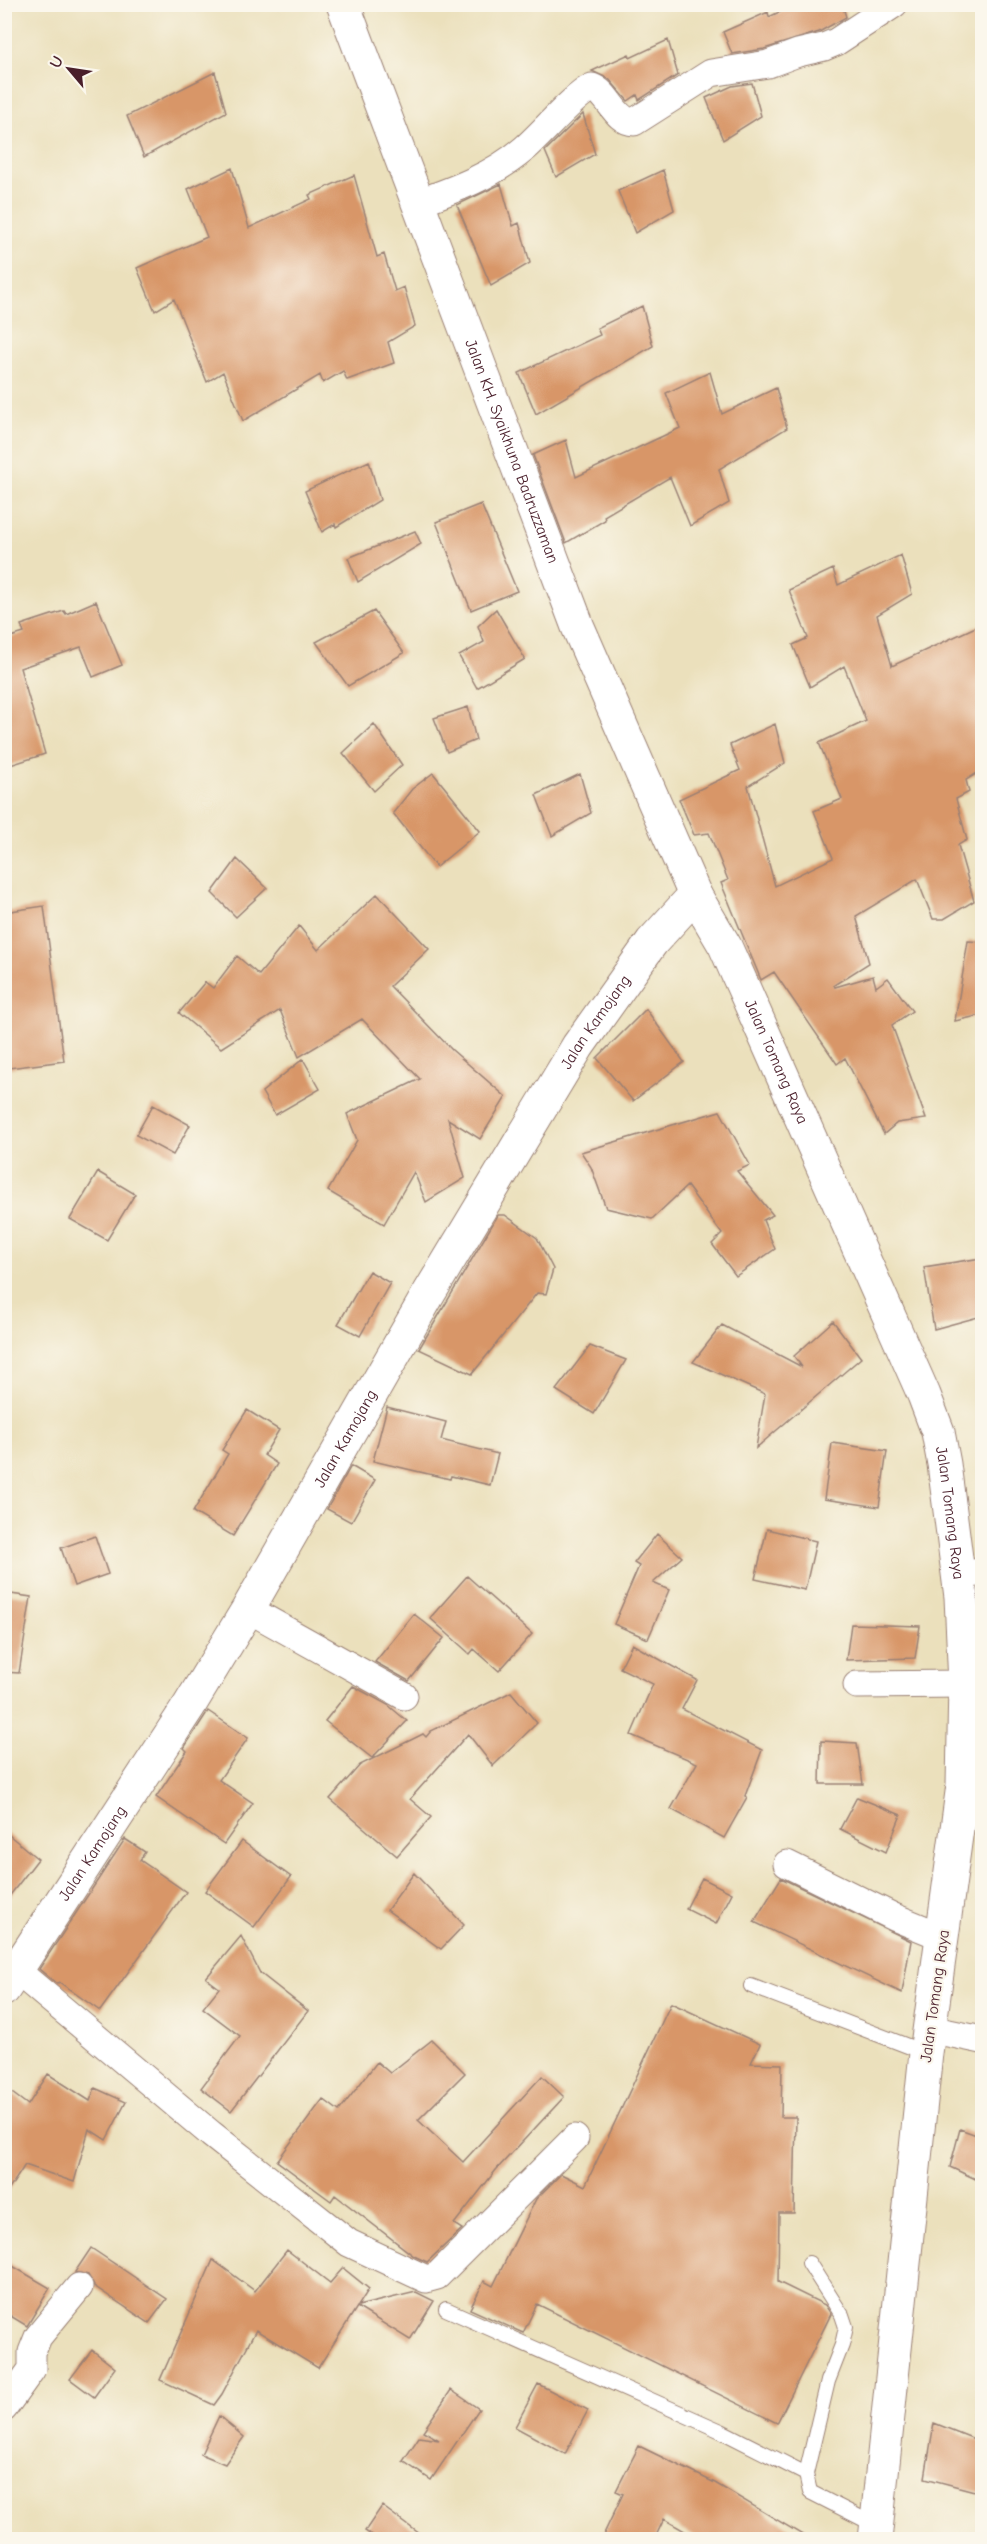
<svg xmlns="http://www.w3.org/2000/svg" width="987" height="2544" font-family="'Comic Neue',sans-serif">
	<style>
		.building { fill: #d89667 }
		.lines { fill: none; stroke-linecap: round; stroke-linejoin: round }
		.service-casing { stroke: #9a8074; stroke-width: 16 }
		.minor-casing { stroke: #9a8074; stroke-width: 29 }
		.secondary-casing { stroke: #9a8074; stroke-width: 35 }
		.service { stroke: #fff; stroke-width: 14 }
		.minor { stroke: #fff; stroke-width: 27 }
		.secondary { stroke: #fff; stroke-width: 33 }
		.labels { text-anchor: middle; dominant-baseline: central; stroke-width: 4.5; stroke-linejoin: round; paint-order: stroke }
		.street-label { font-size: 16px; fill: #4a1f2b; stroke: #fbf7ec }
	</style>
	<rect width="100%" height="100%" fill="#fbf7ec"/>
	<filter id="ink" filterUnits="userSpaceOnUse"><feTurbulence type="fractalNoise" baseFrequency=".0167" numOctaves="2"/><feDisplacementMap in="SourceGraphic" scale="12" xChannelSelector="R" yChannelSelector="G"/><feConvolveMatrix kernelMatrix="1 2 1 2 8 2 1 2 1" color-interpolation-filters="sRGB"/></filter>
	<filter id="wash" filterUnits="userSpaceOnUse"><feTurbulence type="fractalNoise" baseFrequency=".008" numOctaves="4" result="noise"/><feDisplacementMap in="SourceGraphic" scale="24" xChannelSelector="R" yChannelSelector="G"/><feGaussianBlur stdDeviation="1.35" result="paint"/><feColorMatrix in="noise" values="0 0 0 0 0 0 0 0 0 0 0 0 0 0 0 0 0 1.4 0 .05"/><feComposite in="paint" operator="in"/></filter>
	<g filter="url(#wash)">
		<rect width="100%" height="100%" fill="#ebe0bc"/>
		<g id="blocks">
			<path class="building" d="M 796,4 L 842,4 L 846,17 L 819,32 L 764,49 L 732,54 L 723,32 L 768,12 L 769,17 Z
				M 668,40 L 678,75 L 639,100 L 637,95 L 628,101 L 609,79 L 592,71 L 629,54 L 630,58 Z
				M 215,72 L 226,112 L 144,157 L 127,116 Z
				M 752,83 L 761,116 L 723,140 L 706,98 L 732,86 Z
				M 583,114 L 595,154 L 556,177 L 545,151 Z
				M 232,168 L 249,228 L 311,199 L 309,195 L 354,175 L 377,257 L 384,254 L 395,291 L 404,287 L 415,326 L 388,342 L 394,363 L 347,380 L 343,371 L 323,383 L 320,375 L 243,421 L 223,372 L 207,382 L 174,299 L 155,311 L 137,268 L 207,237 L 188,189 Z
				M 663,170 L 674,210 L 635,233 L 618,191 Z
				M 501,184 L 513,226 L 519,223 L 530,263 L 491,286 L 457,205 Z
				M 642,306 L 653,346 L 536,414 L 519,373 L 600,335 L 597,328 Z
				M 710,372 L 722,414 L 776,388 L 787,428 L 719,469 L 729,503 L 690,526 L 670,477 L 604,516 L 605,520 L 566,543 L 533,455 L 566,440 L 576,477 L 680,428 L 666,393 Z
				M 369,461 L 380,500 L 336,527 L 335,524 L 322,532 L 305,491 Z
				M 481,504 L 517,591 L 471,610 L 436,522 Z
				M 415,531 L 421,544 L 358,582 L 348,558 Z
				M 901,555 L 912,594 L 877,615 L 892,666 L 982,624 L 982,770 L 966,780 L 969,792 L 956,799 L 967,840 L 958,845 L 974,901 L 944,919 L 933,919 L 917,879 L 856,916 L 869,963 L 834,985 L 835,987 L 873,976 L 876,987 L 888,978 L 912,1011 L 892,1025 L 926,1119 L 897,1123 L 884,1134 L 845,1058 L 837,1064 L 774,972 L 761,980 L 721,883 L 728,880 L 709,833 L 694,835 L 679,799 L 740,770 L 730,745 L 775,724 L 785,763 L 748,786 L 775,886 L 833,858 L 814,811 L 842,799 L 819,743 L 866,721 L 844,666 L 810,687 L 793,645 L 808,638 L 789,590 L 833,569 L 838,585 Z
				M 96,601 L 122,665 L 93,677 L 81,647 L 20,668 L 45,754 L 4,767 L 4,639 L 24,633 L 21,625 L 64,611 L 66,614 Z
				M 496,609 L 525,659 L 477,688 L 459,656 L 484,642 L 478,626 Z
				M 374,611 L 404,653 L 348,686 L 316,642 Z
				M 468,707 L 476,740 L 447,752 L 434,718 Z
				M 374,724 L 402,765 L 374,791 L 343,753 Z
				M 433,773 L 480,831 L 436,867 L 393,813 L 412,789 Z
				M 580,774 L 591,813 L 552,836 L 536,795 Z
				M 237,859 L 267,888 L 236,917 L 212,893 Z
				M 377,894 L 429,949 L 390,986 L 452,1050 L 506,1097 L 480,1139 L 448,1119 L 465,1178 L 426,1202 L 414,1172 L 384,1224 L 328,1191 L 357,1140 L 347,1114 L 420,1079 L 362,1019 L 299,1057 L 280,1010 L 221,1048 L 179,1013 L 205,982 L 213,988 L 237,956 L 259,975 L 299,926 L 318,950 Z
				M 44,906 L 64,1061 L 9,1068 L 4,1031 L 4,912 Z
				M 968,941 L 982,942 L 982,1015 L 955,1021 Z
				M 646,1009 L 684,1062 L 633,1101 L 597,1058 Z
				M 303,1059 L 320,1089 L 275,1115 L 262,1092 Z
				M 153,1105 L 190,1125 L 173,1155 L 136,1135 Z
				M 720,1111 L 750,1165 L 737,1171 L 773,1215 L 763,1220 L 775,1249 L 736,1276 L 712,1244 L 722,1234 L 687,1186 L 652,1219 L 606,1208 L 591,1167 L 581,1152 Z
				M 98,1172 L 135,1194 L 107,1240 L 70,1219 Z
				M 498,1215 L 505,1215 L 537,1238 L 553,1269 L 546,1294 L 537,1293 L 472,1374 L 419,1349 Z
				M 982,1258 L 982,1316 L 934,1329 L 924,1267 Z
				M 369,1271 L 390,1283 L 360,1336 L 338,1324 Z
				M 833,1321 L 861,1358 L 756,1448 L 765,1394 L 693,1362 L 722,1325 L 802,1367 L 794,1356 Z
				M 590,1346 L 626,1360 L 594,1414 L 556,1390 Z
				M 387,1407 L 446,1422 L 441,1440 L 498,1454 L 490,1485 L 451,1476 L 450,1479 L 373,1461 Z
				M 247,1410 L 279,1430 L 264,1455 L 277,1464 L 233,1536 L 193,1512 L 228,1454 L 222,1450 Z
				M 832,1443 L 887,1451 L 879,1507 L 824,1499 Z
				M 351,1466 L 375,1480 L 351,1522 L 327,1509 Z
				M 767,1529 L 816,1541 L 805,1590 L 755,1579 Z
				M 657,1534 L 682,1557 L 653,1583 L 669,1590 L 648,1639 L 614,1624 L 639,1566 L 634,1563 Z
				M 95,1536 L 108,1574 L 74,1586 L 61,1548 Z
				M 467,1576 L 532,1634 L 499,1671 L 474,1649 L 470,1654 L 430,1618 Z
				M 4,1593 L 31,1597 L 19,1673 L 4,1672 Z
				M 414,1614 L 444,1638 L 409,1681 L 375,1662 Z
				M 851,1624 L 920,1626 L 915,1658 L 846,1660 Z
				M 632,1644 L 697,1680 L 682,1709 L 762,1750 L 745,1796 L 747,1797 L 724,1838 L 671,1809 L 697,1763 L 631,1735 L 653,1684 L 620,1668 Z
				M 353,1686 L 388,1705 L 407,1721 L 372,1758 L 325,1721 Z
				M 511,1692 L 537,1723 L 493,1766 L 468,1734 L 410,1799 L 431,1817 L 397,1856 L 330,1799 L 360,1765 L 423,1734 L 426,1737 L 431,1731 Z
				M 208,1711 L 248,1738 L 219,1780 L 253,1803 L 224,1844 L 156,1797 L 187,1751 L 184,1748 Z
				M 821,1741 L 857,1743 L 863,1784 L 820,1784 Z
				M 857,1797 L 901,1815 L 886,1852 L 840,1829 Z
				M 4,1831 L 38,1859 L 4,1903 Z
				M 125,1839 L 145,1852 L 140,1860 L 186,1892 L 100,2011 L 59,1982 L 57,1984 L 39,1969 Z
				M 242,1841 L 291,1877 L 254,1927 L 205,1891 Z
				M 414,1873 L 464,1925 L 441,1949 L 387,1910 Z
				M 702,1878 L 732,1893 L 716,1924 L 686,1909 Z
				M 781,1878 L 911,1941 L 902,1993 L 754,1922 Z
				M 241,1936 L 260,1973 L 308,2011 L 231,2111 L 201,2088 L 240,2036 L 203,2008 L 219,1988 L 206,1978 Z
				M 671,2003 L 760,2044 L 751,2063 L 782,2064 L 781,2117 L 796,2117 L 794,2213 L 779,2213 L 778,2282 L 825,2305 L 831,2314 L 777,2423 L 537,2304 L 523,2333 L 470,2309 L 484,2281 L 493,2286 L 536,2199 L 561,2174 L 585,2186 Z
				M 432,2040 L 465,2073 L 418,2120 L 463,2162 L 542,2076 L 564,2097 L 496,2170 L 454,2224 L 462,2229 L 427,2262 L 414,2256 L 335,2195 L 331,2201 L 277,2161 L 323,2099 L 339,2111 L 377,2062 L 390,2073 Z
				M 48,2074 L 90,2101 L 95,2088 L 126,2102 L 106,2140 L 89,2129 L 74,2182 L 25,2165 L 4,2197 L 4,2087 L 28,2105 Z
				M 960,2129 L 982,2137 L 982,2182 L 950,2167 Z
				M 91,2248 L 167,2299 L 149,2323 L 94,2286 L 88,2275 L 75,2272 Z
				M 287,2250 L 330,2283 L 343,2268 L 369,2289 L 358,2306 L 416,2292 L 434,2301 L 410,2340 L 357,2307 L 318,2368 L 256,2330 L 222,2394 L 214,2405 L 160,2380 L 213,2260 L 255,2291 Z
				M 4,2261 L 50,2288 L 27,2326 L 4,2312 Z
				M 92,2350 L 115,2368 L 94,2397 L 70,2379 Z
				M 538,2384 L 588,2410 L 565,2454 L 515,2427 Z
				M 451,2390 L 479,2409 L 431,2480 L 403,2461 L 419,2437 L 439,2440 L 423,2431 Z
				M 219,2416 L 244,2437 L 225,2464 L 201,2454 Z
				M 934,2423 L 982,2442 L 982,2493 L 925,2478 Z
				M 639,2446 L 715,2483 L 811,2540 L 700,2540 L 664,2519 L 654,2540 L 601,2540 L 623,2494 L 616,2491 Z
				M 382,2506 L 428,2540 L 379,2540 L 365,2531 Z"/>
		</g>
	</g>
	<g filter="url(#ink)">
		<use href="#blocks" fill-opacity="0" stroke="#9a8074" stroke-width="1.5"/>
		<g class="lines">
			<g class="service-casing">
				<path id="service" d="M 751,1986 L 926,2053
					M 446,2309 L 721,2431 L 806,2474 L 810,2492 L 875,2525
					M 806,2474 L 828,2381 L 842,2345 L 846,2327 L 842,2315 L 809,2263"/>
			</g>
			<g class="minor-casing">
				<path id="minor" d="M 417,203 C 456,189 492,176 524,149 C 542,134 573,96 592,87 C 609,93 615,122 634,122 L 711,73 L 768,64 L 798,53 L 824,47 L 836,42 L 894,4
					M 958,1578 L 982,1571
					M 248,1609 L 404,1696
					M 857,1685 L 965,1684
					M 787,1864 L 894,1917 L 943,1937
					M 17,1971 L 211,2134 L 349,2243 L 426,2279 L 437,2276 L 575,2138
					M 929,2029 L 982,2040
					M 4,2408 L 32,2369 L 32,2352 L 38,2337 L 79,2287"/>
			</g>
			<g class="secondary-casing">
				<g id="secondary">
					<path id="s1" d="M 343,4 L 578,627 L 695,895 L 725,946 L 924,1395 L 938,1432 L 944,1464 L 961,1597 L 965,1684 L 963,1785 L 926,2053 L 875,2540"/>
					<path id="s2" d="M 4,1989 L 189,1706 L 248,1609 L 428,1295 L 578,1046 L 652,942 L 695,895"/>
				</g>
			</g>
			<use href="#service" class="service"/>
			<use href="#minor" class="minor"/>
			<use href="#secondary" class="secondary"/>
		</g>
	</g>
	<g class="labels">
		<g class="street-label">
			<text stroke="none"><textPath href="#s1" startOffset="478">Jalan KH. Syaikhuna Badruzzaman</textPath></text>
			<text stroke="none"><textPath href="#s2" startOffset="1134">Jalan Kamojang</textPath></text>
			<text stroke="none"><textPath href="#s1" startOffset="1144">Jalan Tomang Raya</textPath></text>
			<text stroke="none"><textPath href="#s2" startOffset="648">Jalan Kamojang</textPath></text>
			<text stroke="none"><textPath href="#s1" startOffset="1630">Jalan Tomang Raya</textPath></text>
			<text stroke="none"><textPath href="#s2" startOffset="162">Jalan Kamojang</textPath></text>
			<text transform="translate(935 1996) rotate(-82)">Jalan Tomang Raya</text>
		</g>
	</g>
	<rect width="987" height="2544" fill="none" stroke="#fbf7ec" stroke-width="24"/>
	<g transform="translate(69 69) rotate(299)" stroke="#fbf7ec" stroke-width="4.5" paint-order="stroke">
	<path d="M0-4.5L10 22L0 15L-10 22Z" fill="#4a1f2b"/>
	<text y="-9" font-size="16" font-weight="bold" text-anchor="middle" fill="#4a1f2b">U</text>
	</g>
</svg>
